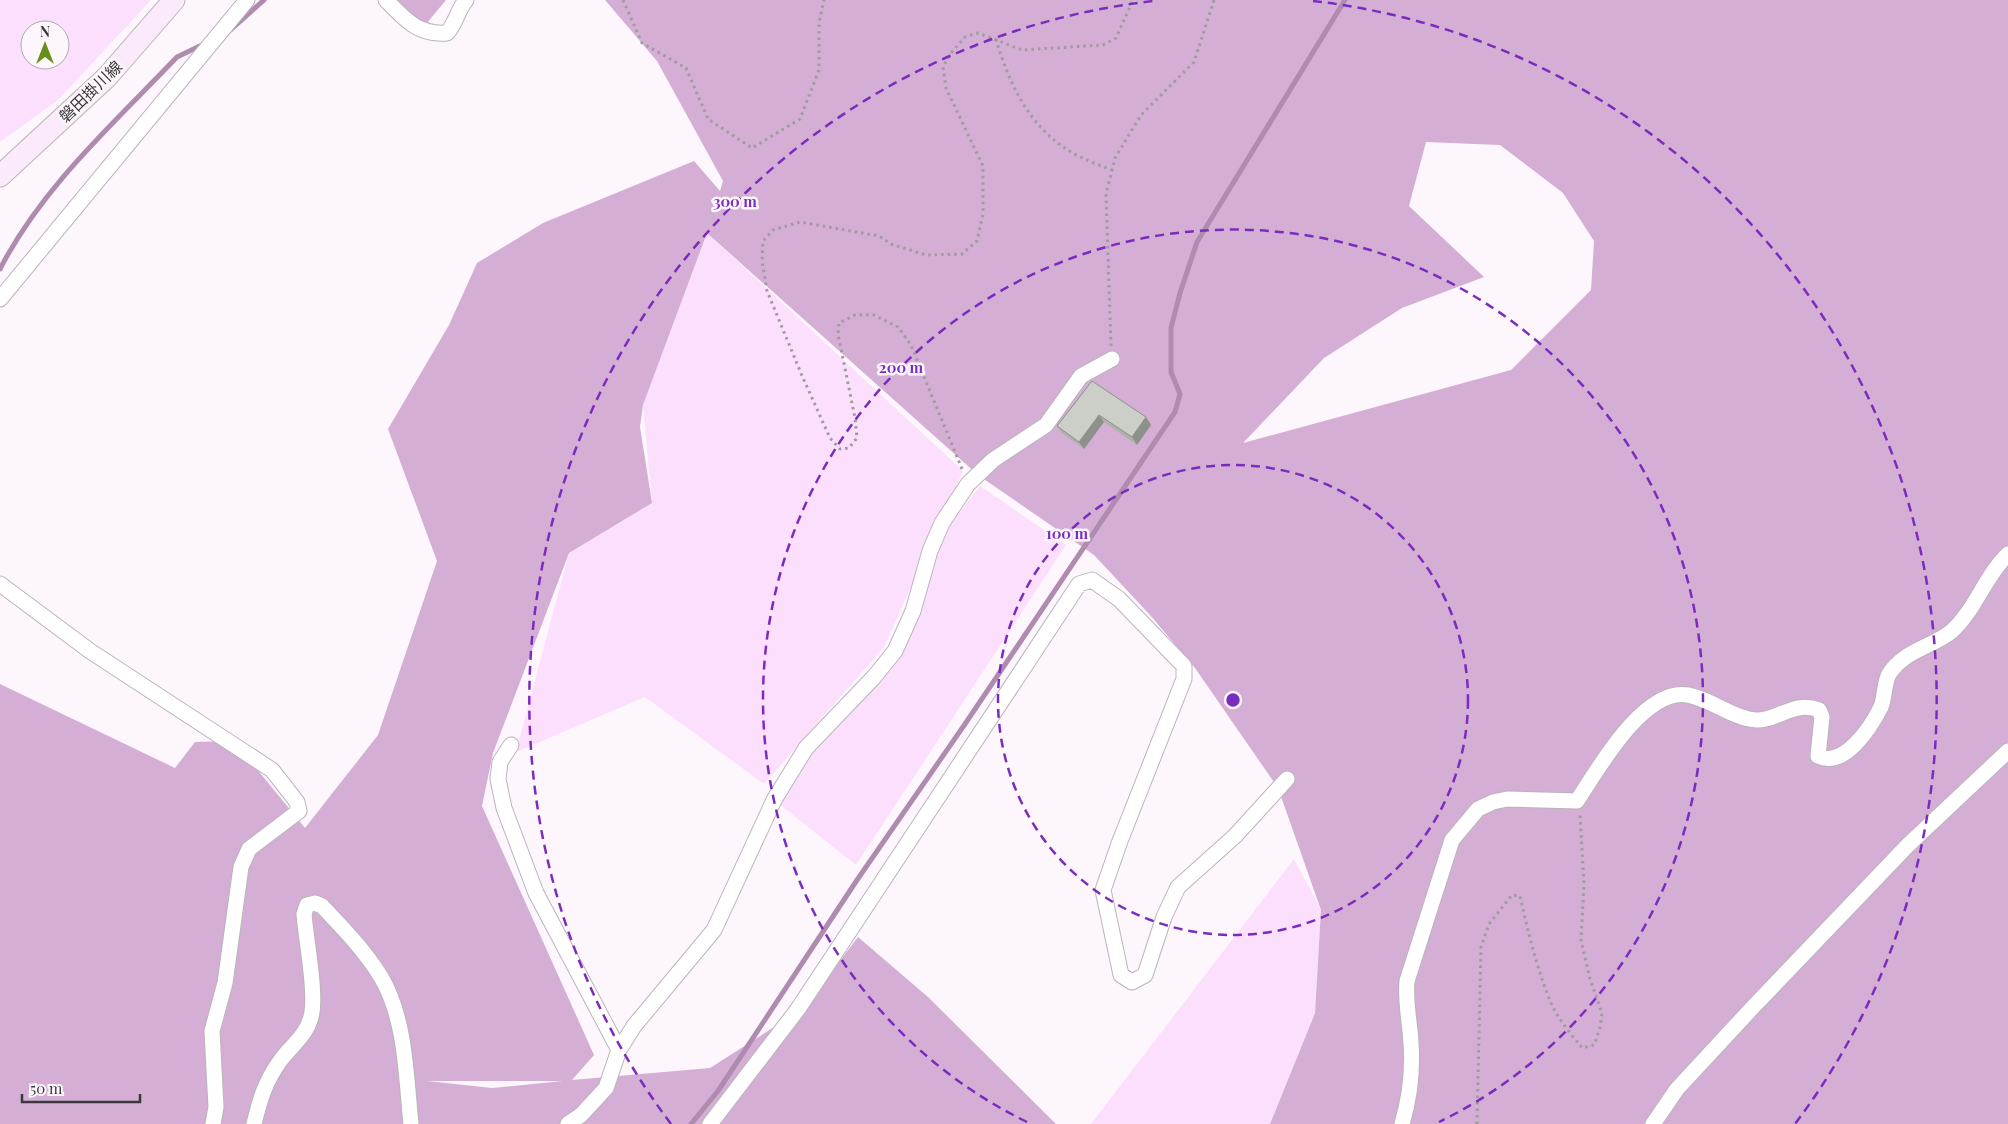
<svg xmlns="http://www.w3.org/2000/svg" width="2008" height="1124" font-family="'Playfair Display','Noto Sans JP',serif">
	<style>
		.green { fill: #fcdffd; fill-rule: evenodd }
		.forest { fill: #d4aed5; fill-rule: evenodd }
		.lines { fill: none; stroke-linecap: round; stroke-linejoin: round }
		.stream { stroke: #af8bb0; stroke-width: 5 }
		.minor-casing { stroke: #bbb4bb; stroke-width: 17 }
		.secondary-casing { stroke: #bbb4bb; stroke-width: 23 }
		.path { stroke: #a09ba0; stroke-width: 3; stroke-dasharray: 2.5 4; stroke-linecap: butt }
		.minor { stroke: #fff; stroke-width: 15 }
		.secondary { stroke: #faeafa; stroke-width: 21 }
		.wall { fill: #afb2ab }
		.shaded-wall { fill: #8e918b }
		.building { fill: #cbcfc7; stroke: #8e918b }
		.ring { fill: none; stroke: #7b2cbf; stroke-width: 2.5; stroke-dasharray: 9 6 }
		.labels { text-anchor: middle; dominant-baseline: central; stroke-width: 5; stroke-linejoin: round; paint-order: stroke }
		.street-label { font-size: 16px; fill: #3a383a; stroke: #fdf6fd }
		.centre { fill: #7b2cbf; stroke: #fdf6fd; stroke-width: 2.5 }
		.ring-label { font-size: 15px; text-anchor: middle; font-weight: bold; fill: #7b2cbf; stroke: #fdf6fd; stroke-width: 5; stroke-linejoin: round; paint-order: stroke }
	</style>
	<rect width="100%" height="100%" fill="#fdf6fd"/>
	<path class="green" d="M 0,0 L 151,0 L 58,100 L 0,142 ZM 30,30 L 60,30 L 60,60 L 30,60 Z
		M 707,233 L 963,471 L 884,647 L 764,784 L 645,697 L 516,752 L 569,553 L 652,503 L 643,405 Z
		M 980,486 L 1066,545 L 856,865 L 774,800 L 868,684 L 904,631 L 930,551 Z
		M 1294,859 L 1321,910 L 1315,1012 L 1270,1124 L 1091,1124 Z"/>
	<path class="forest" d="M 389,0 L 446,0 L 421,30 Z
		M 605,0 L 2008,0 L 2008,1124 L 1270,1124 L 1315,1013 L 1321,910 L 1278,788 L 1195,668 L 1150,615 L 1094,555 L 978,475 L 707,233 L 643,405 L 640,427 L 652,503 L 569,553 L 493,753 L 482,806 L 594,1055 L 572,1080 L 710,1068 L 804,1008 L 858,937 L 928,997 L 1056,1124 L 0,1124 L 0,684 L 175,768 L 195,742 L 234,741 L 305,828 L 378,735 L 437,561 L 388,429 L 449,325 L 477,263 L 543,223 L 694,161 L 720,191 L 723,181 L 657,61 ZM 1426,142 L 1500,145 L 1563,193 L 1594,241 L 1591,290 L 1511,370 L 1243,443 L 1324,358 L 1402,308 L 1484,277 L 1409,206 ZM 427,1081 L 563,1081 L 492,1088 Z"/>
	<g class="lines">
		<path class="stream" d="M 226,34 L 264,0
			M 0,269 C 42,187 114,123 177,57 L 204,44
			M 691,1124 L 718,1091 L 857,880 L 965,724 L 1175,412 L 1180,394 L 1171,372 L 1171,328 L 1180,293 L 1197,242 L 1345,0"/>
		<g class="minor-casing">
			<path id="minor" d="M 386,0 C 405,19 417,35 447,33 C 456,23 457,11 466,0
				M 0,299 L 247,0
				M 0,584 L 90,651 L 272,770 L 297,802 L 299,811 L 249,849 L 241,867 L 225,983 L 212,1031 L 216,1107 L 213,1124
				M 511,745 L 500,762 L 498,779 L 504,808 L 536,893 L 619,1050
				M 254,1124 C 260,1099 265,1082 280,1061 C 291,1046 306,1036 311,1017 C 317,995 306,940 304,914 L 307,905 L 315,903 L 322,906 C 343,928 365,951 381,977 C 406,1019 406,1077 411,1124
				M 568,1124 L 581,1115 L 606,1088 L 619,1050 L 634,1026 L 714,930 L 774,800 L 806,748 L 874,677 L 895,651 L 913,611 L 930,551 L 942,523 L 968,484 L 993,460 L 1046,425 L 1081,376 L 1112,359
				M 710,1124 L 798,1009 L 1079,584 L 1092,580 L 1119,599 L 1184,666 L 1184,679 L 1120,841 L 1103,890 L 1121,975 L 1132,982 L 1145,975 L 1164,917 L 1178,887 L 1235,836 L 1287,779
				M 1402,1124 C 1410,1097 1413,1071 1411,1043 C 1410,1022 1405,1003 1407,981 L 1452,840 L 1478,809 L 1493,802 L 1507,799 L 1577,801 C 1598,769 1644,687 1688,695 C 1710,699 1728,715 1749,719 C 1776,725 1791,699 1819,710 L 1822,717 L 1818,756 C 1844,769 1871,727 1881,707 C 1885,697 1884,683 1889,674 C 1904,650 1933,647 1952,631 C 1976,609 1985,576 2008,554
				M 1653,1124 L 1677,1089 L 1753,1007 L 1908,845 L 2008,751"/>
		</g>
		<g class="secondary-casing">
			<path id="secondary" d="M 0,176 L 107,77 L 174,0"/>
		</g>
		<path class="path" d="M 623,0 L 642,43 L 686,68 L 708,119 L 752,148 L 800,119 L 819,70 L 819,23 L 824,0
			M 996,39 C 1009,84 1030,129 1073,153 C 1085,160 1099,165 1112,170
			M 1111,346 L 1106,194 L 1115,158 L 1141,115 L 1194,62 L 1214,0
			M 962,469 L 911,345 L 898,327 L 874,315 L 855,315 L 839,323 L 838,334 L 855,418 L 857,438 L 849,448 L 840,449 L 830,438 L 803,378 L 767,291 L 762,261 L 763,241 L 773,230 L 800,222 L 879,236 L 891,244 L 926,255 L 962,254 L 977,241 L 983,214 L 983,166 L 946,88 L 943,67 L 951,53 L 965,37 L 978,33 L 1022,50 L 1103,45 L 1116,38 L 1133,0
			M 1477,1124 L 1481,947 L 1489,924 L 1512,895 L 1520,896 C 1528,932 1537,969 1551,1003 C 1558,1019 1571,1034 1582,1048 L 1594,1045 L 1600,1028 L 1602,1013 L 1590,979 L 1581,940 L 1584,884 L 1580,815"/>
		<use href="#minor" class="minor"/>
		<use href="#secondary" class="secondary"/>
	</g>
	<path class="wall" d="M 1092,381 L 1146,417 L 1151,425 L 1137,445 L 1104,422 L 1084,449 L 1062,433 L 1057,426 Z"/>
	<path class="shaded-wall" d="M 1099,415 L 1104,422 L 1084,449 L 1079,442 Z
		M 1146,417 L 1151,425 L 1137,445 L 1132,437 Z"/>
	<path class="building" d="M 1092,381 L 1146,417 L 1132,437 L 1099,415 L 1079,442 L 1057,426 Z"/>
	<g class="ring">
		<circle cx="1233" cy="700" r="235"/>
		<path d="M1027 1122A470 470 0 1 1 1439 1122"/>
		<path d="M671 1124A704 704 0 0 1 1153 1M1313 1A704 704 0 0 1 1795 1124"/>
	</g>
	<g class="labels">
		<g class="street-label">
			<text transform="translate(90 91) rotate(-44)">磐田掛川線</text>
		</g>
	</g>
	<circle cx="1233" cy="700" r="8" class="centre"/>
	<g class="ring-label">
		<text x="735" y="207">300 m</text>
		<text x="901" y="373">200 m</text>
		<text x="1067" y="539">100 m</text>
	</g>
	<g transform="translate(45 45)"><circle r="24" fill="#fdf6fd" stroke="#afaaaf"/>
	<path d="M0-4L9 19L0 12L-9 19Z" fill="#688f1c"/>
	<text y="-8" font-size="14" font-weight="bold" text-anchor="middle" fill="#3a383a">N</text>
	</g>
	<path d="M22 1094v8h118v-8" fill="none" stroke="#3a383a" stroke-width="2.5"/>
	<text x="30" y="1094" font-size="15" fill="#3a383a" stroke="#fdf6fd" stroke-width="4" paint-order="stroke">50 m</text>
</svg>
